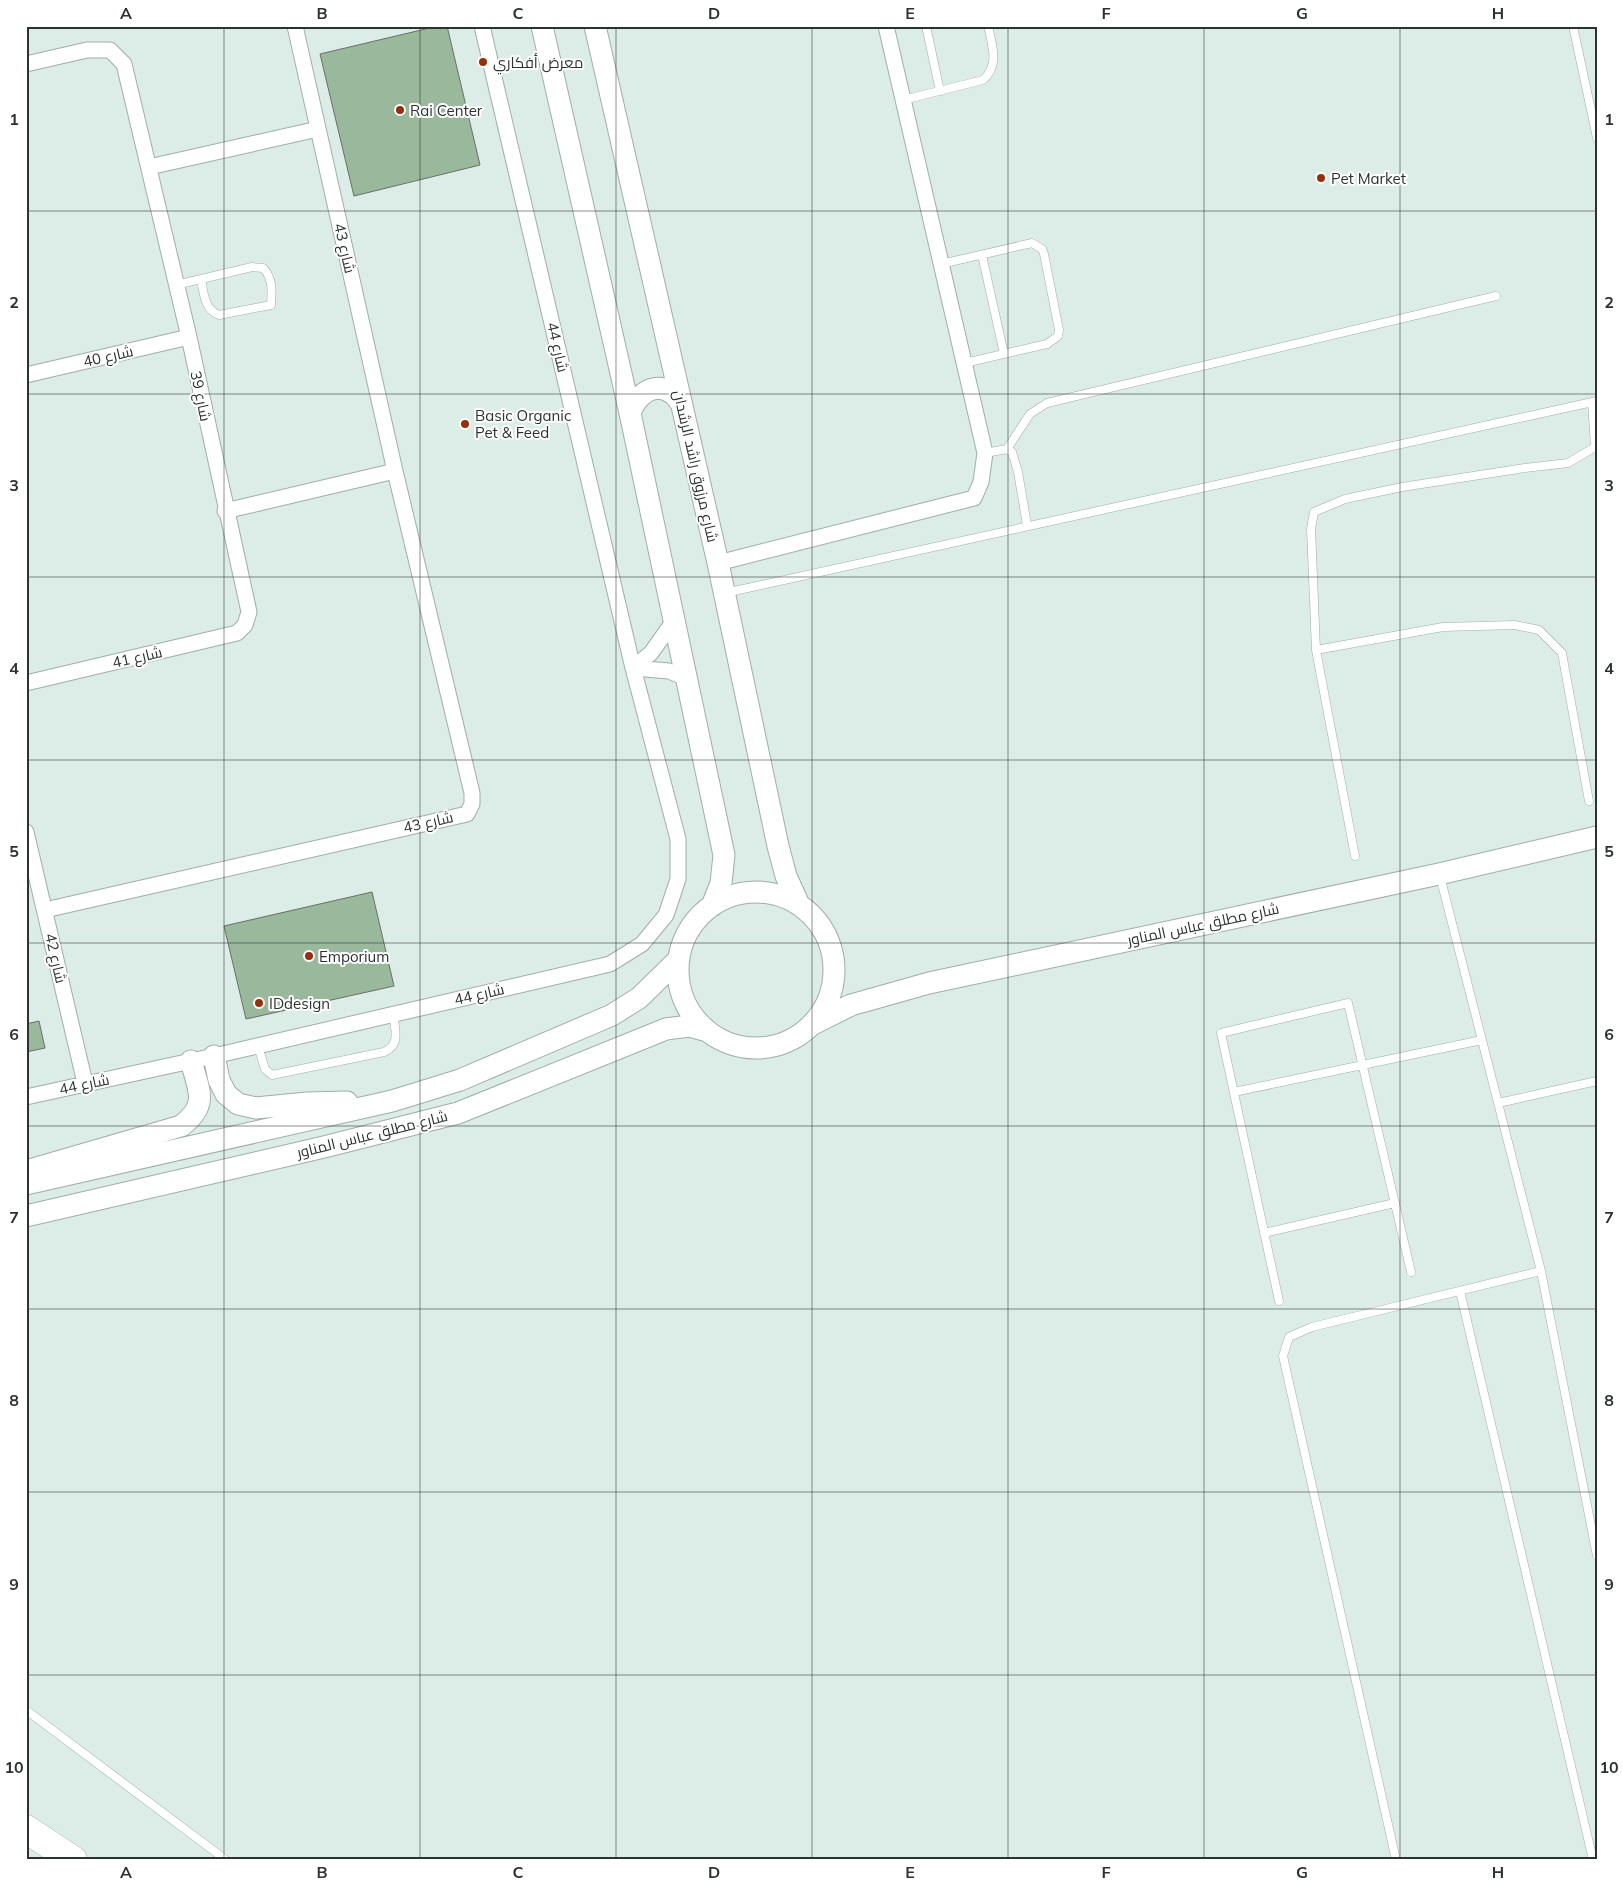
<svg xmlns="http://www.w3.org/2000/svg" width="1623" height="1886" font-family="Mulish,Cairo,sans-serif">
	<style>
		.building { fill: #9ab99c; stroke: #677067 }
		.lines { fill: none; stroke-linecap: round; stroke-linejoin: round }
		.lane-casing { stroke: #9faea9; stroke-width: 9 }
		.street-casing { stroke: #9faea9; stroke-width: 17 }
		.secondary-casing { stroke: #9faea9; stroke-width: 23 }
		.highway-casing { stroke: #9faea9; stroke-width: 29 }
		.lane { stroke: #fff; stroke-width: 8 }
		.street { stroke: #fff; stroke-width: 15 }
		.secondary { stroke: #fff; stroke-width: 21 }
		.highway { stroke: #fff; stroke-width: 28 }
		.grid { fill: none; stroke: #2c3230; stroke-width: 1; stroke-opacity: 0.55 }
		.poi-dot { fill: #962f0c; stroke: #fff; stroke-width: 2 }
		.labels { text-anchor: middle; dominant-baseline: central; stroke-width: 4; stroke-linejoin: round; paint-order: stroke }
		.poi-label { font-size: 15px; fill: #2c3230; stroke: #fff; text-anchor: start }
		.street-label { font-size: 15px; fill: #2c3230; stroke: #fff }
		.neatline { fill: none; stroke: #2c3230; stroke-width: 2 }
		.grid-label { font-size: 16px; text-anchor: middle; font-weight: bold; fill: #2c3230 }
	</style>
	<rect width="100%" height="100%" fill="#dcece6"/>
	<path class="building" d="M 438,26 L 447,26 L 480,165 L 354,196 L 320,54 Z
		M 372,892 L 394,986 L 246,1019 L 224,926 Z
		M 39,1021 L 45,1048 L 26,1052 L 26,1024 Z"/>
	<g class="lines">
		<g class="lane-casing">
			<path id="lane" d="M 926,26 L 940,91
				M 1573,26 L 1597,138
				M 903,100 L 983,80 C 1000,65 992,45 988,26
				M 982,255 L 1004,354
				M 941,264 L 1032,243 L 1042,249 L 1044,254 L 1059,330 L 1058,336 L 1047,344 L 965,363
				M 176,285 L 252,267 L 263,268 C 273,278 272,291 271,305 L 219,315 C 204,309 204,294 201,279
				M 1007,449 L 1030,414 L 1047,403 L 1496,296
				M 985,453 L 1007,449 L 1012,452 L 1018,472 L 1027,525
				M 725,593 L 1597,401
				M 1316,650 L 1443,627 L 1515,625 L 1539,630 L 1562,653 L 1589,801
				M 1355,856 L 1316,650 L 1311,529 L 1314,512 L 1345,499 L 1402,487 L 1525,468 L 1568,463 L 1595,447 L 1592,402
				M 1440,876 L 1541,1271 L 1597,1556
				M 258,1046 L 265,1069 L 272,1075 L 384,1052 C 401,1045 395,1029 393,1014
				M 1234,1092 L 1482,1040
				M 1498,1103 L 1597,1081
				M 1264,1233 L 1395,1203
				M 1460,1291 L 1593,1860
				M 1279,1301 L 1221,1033 L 1348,1003 L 1411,1272
				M 26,1710 L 226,1860
				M 1396,1860 L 1283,1356 L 1289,1337 L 1312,1327 L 1541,1271"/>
		</g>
		<g class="street-casing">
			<path id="street" d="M 26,64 L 87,50 L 110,50 L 124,64 L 189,337 L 249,612 L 245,625 L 237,633 L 26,683
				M 149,167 L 318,129
				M 26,375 L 189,337
				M 225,511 L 395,471
				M 718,563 L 974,498 L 981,482 L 985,453 L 886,26
				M 633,668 L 651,653 L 673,622
				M 633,668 L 669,671 L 686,678
				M 26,832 L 85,1083
				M 45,910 L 467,814 L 472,804 L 472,793 L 395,471 L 295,26
				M 26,1097 L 214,1056 L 610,964 L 642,944 L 666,915 L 678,879 L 678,839 L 633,668 L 482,26"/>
		</g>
		<g class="secondary-casing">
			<path id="secondary" d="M 542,26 L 630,413 L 724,855 L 721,883 L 712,906
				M 595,26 L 718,563 L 778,846 L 786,876 L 799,905
				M 630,413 C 640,386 666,378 682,405
				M678 970a78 78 0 1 1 156 0a78 78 0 1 1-156 0Z
				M 813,1024 L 851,1005 L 929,983 L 1439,874 L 1597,837
				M 214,1056 L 219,1080 L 226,1094 L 238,1104 L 256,1108 L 307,1103 L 347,1102
				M 26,1171 L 181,1126 C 209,1105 199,1091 191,1061
				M 26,1184 L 392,1101 L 460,1080 L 612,1015 L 639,998 L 679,959
				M 26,1216 L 324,1147 L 458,1113 L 666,1029 L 689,1026 L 707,1031"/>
		</g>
		<g class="highway-casing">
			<path id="highway" d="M 26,1829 L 73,1860"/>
		</g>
		<use href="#lane" class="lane"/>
		<use href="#street" class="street"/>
		<use href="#secondary" class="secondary"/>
		<use href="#highway" class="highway"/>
	</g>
	<path class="grid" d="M 224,26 L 224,1860M 420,26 L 420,1860M 616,26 L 616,1860M 812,26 L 812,1860M 1008,26 L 1008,1860M 1204,26 L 1204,1860M 1400,26 L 1400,1860M 26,211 L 1597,211M 26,394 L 1597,394M 26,577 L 1597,577M 26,760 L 1597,760M 26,943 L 1597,943M 26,1126 L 1597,1126M 26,1309 L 1597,1309M 26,1492 L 1597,1492M 26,1675 L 1597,1675"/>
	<g class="poi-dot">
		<circle cx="483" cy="62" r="5"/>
		<circle cx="400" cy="110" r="5"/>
		<circle cx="1321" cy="178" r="5"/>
		<circle cx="465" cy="424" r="5"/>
		<circle cx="309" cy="956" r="5"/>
		<circle cx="259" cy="1003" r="5"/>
	</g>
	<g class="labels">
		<g class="poi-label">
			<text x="493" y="62">معرض أفكاري</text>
			<text x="410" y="110">Rai Center</text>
			<text x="1331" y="178">Pet Market</text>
			<text x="475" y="415">Basic Organic<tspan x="475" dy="17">Pet &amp; Feed</tspan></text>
			<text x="319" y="956">Emporium</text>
			<text x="269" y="1003">IDdesign</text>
		</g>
		<g class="street-label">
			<text transform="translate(345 248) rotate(77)">شارع 43</text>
			<text transform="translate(558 347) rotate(77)">شارع 44</text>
			<text transform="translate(108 356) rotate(-13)">شارع 40</text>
			<text transform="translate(201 396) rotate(78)">شارع 39</text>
			<text transform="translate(696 466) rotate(77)">شارع مرزوق راشد الرشدان</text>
			<text transform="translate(137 657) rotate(-13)">شارع 41</text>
			<text transform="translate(428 822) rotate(-13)">شارع 43</text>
			<text transform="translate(1203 924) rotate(-12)">شارع مطلق عباس المناور</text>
			<text transform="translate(56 958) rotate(77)">شارع 42</text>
			<text transform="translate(479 994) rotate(-13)">شارع 44</text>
			<text transform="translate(84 1084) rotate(-12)">شارع 44</text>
			<text transform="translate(372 1134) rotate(-14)">شارع مطلق عباس المناور</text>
		</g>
	</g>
	<rect width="1623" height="1886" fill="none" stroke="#ffffff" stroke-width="55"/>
	<rect x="28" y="28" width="1568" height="1830" class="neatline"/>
	<g class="grid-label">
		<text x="126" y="19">A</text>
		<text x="322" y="19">B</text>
		<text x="518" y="19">C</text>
		<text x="714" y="19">D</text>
		<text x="910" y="19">E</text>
		<text x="1106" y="19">F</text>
		<text x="1302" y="19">G</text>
		<text x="1498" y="19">H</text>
		<text x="14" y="125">1</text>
		<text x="1609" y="125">1</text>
		<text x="14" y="308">2</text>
		<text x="1609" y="308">2</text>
		<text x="14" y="491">3</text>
		<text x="1609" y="491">3</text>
		<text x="14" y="674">4</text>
		<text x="1609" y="674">4</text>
		<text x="14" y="857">5</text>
		<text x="1609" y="857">5</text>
		<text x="14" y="1040">6</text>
		<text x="1609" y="1040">6</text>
		<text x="14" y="1223">7</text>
		<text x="1609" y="1223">7</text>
		<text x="14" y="1406">8</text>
		<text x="1609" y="1406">8</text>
		<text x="14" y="1590">9</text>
		<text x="1609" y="1590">9</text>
		<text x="14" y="1773">10</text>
		<text x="1609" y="1773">10</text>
		<text x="126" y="1878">A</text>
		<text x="322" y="1878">B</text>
		<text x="518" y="1878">C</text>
		<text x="714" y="1878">D</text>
		<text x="910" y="1878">E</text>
		<text x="1106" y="1878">F</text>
		<text x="1302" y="1878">G</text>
		<text x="1498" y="1878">H</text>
	</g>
</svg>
